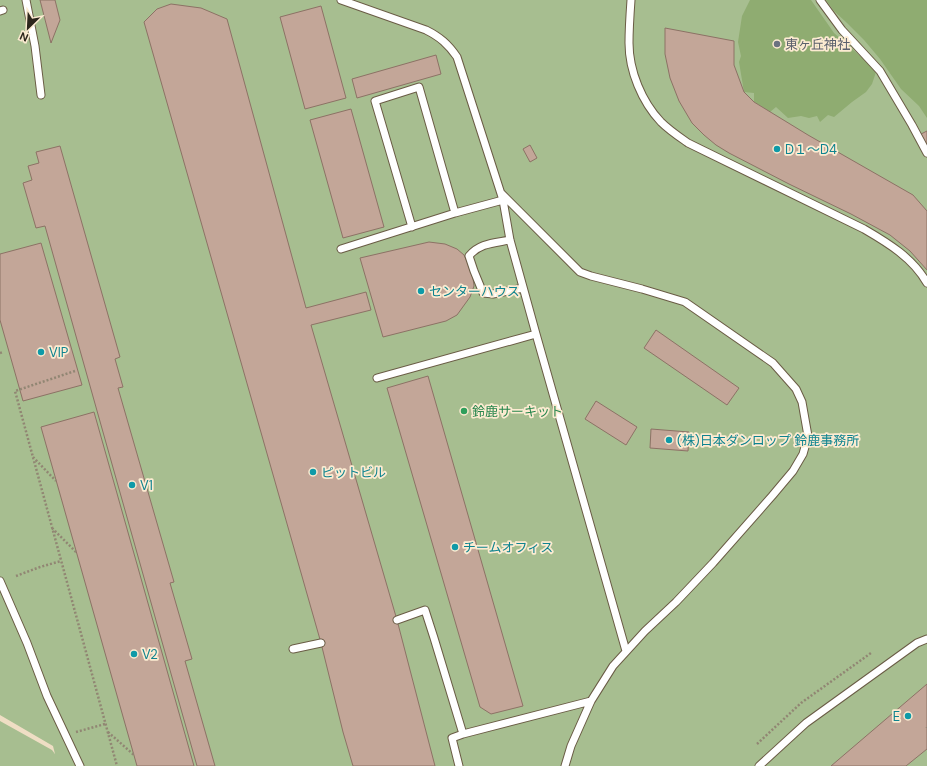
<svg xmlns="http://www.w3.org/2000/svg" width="927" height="766" font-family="'DM Sans','Noto Sans JP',sans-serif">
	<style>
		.green { fill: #a7be90 }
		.forest { fill: #8fac71 }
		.building { fill: #c3a698; stroke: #8c7265 }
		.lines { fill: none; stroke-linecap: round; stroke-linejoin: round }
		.service-casing { stroke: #6a5c45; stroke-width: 9 }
		.path { stroke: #918673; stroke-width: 2.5; stroke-dasharray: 2 2; stroke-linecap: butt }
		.service { stroke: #fff; stroke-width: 7 }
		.worship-dot { fill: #6b7280; stroke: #fcebd1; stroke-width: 1.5 }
		.culture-dot { fill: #0f9aa8; stroke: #fcebd1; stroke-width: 1.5 }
		.leisure-dot { fill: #2e9e5b; stroke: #fcebd1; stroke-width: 1.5 }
		.labels { text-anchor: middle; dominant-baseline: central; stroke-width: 3.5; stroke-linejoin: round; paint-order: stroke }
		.worship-label { font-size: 13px; fill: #5b616d; stroke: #fcebd1; text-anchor: start }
		.culture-label { font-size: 13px; fill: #0d838f; stroke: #fcebd1; text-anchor: start }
		.leisure-label { font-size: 13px; fill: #27864d; stroke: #fcebd1; text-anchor: start }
	</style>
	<rect width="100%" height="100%" fill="#efdec4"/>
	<path class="green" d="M 0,0 L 834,0 L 927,106 L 927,766 L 0,766 L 0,721 L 52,750 L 55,754 L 53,746 L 0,715 Z"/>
	<path class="forest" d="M 750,0 L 811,0 L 834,33 L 860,56 L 876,72 L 872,84 L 866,92 L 852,102 L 834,117 L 828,115 L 820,122 L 817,116 L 809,118 L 801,116 L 788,118 L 776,107 L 770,112 L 754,102 L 754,93 L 744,92 L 739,62 L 741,56 L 738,42 L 742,16 Z
		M 826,0 L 927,0 L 927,118 L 919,106 L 901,89 L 880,59 L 864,40 L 847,23 L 834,11 Z"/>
	<path class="building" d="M 40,0 L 55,0 L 60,20 L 51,43 Z
		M 171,4 L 201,8 L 227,19 L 306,308 L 366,292 L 371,310 L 311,325 L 397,620 L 435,766 L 353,766 L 343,732 L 321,643 L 144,22 L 157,9 Z
		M 321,6 L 346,98 L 305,109 L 280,17 Z
		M 665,28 L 734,41 L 734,65 L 744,92 L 754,102 L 808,135 L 913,195 L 927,211 L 927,270 L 910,251 L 890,235 L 851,214 L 789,184 L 729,153 L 716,145 L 704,135 L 692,123 L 679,101 L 670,78 L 665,54 Z
		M 436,55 L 441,74 L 357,98 L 352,79 Z
		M 351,109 L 384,227 L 343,238 L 310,120 Z
		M 927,131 L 927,147 L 921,134 Z
		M 530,145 L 537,158 L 530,162 L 523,149 Z
		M 60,146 L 120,357 L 115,359 L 123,387 L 118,388 L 174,582 L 170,583 L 192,659 L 185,661 L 215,766 L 197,766 L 45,226 L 36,228 L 23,183 L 32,180 L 28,166 L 39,163 L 36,152 Z
		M 429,242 L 445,244 L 457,249 L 464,255 L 471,269 L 473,278 L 474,286 L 470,297 L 457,315 L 446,321 L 383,337 L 360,258 Z
		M 41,243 L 82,385 L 23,401 L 0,320 L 0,254 Z
		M 656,330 L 739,388 L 727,405 L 644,348 Z
		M 428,376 L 523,706 L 491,714 L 480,707 L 387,388 Z
		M 596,401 L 637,427 L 626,445 L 585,419 Z
		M 94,412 L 194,766 L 137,766 L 41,427 Z
		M 651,429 L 689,432 L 688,451 L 650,448 Z
		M 927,684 L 927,749 L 906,766 L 831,766 Z"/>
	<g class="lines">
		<g class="service-casing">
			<path id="service" d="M 26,0 L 35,46 L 41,95
				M 341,0 L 426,30 C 440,37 448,44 457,57 L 503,200 L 510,240 L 536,334 L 626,651
				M 631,0 C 630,14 629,29 629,43 C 629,71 642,102 661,122 C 669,130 678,136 688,143 L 864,229 C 888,243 913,258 927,283
				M 820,0 L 842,30 L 880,71 L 912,125 L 927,153
				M 0,11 L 3,10
				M 501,193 L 580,272 L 591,276 L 642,289 L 685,302 L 773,363 L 796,389 L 802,402 L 808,436 L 803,454 L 793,471 L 772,496 L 713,563 L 676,602 L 645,631 L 613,666 L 591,701 L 571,746 L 565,766
				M 412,227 L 375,101 L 419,87 L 455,213
				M 510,240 C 495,243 479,243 469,256 L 474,271 L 483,293 L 493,294 L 523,288
				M 341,249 L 455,213 L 503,200
				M 377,378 L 536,334
				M 0,581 L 27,643 L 47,696 L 80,766
				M 397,620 L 425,610 L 434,638 L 463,734
				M 293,649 L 321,643
				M 459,766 L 452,738 L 463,734 L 591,701
				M 759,766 L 806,723 L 917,643 L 927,639"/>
		</g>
		<path class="path" d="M 0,353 L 3,352
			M 75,371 L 15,391 L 117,766
			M 33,457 L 56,481
			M 52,528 L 77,553
			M 16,576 L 40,567 L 61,561
			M 927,728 L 927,727
			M 76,732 L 105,724
			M 108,732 L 134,755
			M 757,744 L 801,703 L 871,653"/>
		<use href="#service" class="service"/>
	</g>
	<circle class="worship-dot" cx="777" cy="44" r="4"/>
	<g class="culture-dot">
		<circle cx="777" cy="149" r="4"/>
		<circle cx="421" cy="291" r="4"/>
		<circle cx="41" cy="352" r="4"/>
		<circle cx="669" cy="440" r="4"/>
		<circle cx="313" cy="472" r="4"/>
		<circle cx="132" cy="485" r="4"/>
		<circle cx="455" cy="547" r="4"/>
		<circle cx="134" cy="654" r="4"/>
		<circle cx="908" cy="716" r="4"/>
	</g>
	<circle class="leisure-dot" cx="464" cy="411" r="4"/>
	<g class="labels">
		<g class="worship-label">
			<text x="785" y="44">東ヶ丘神社</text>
		</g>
		<g class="culture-label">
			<text x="785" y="149">D１～D4</text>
			<text x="429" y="291">センターハウス</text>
			<text x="49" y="352">VIP</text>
			<text x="677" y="440">(株)日本ダンロップ 鈴鹿事務所</text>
			<text x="321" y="472">ピットビル</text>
			<text x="140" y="485">V1</text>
			<text x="463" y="547">チームオフィス</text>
			<text x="142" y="654">V2</text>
			<text x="900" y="716" text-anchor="end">E</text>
		</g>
		<g class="leisure-label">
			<text x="472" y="411">鈴鹿サーキット</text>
		</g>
	</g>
	<g transform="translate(28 28) rotate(204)" stroke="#fcebd1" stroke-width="3" paint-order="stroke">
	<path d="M0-3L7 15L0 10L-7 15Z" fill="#2c261c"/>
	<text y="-6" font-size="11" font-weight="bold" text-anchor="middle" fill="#2c261c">N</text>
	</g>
</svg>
